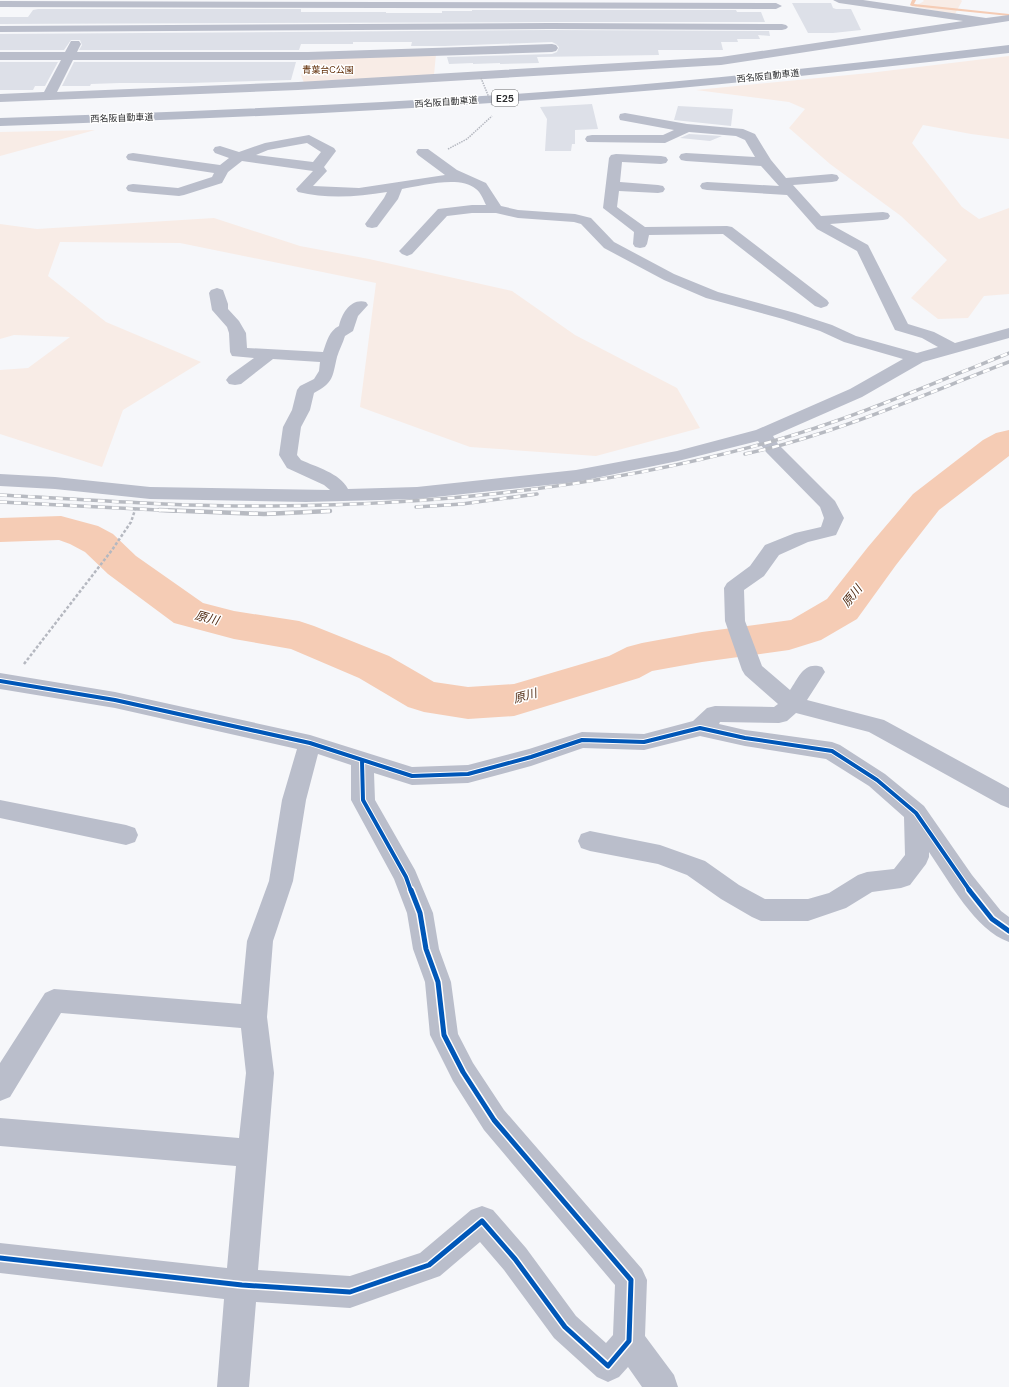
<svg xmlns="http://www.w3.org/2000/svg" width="1009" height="1387" font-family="'DM Sans','Noto Sans JP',sans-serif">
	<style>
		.green { fill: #f8ece6 }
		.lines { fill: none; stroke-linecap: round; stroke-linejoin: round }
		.stream { fill: #f5ccb5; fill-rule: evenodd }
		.river { fill: #f5ccb5; fill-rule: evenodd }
		.building { fill: #dde0e8 }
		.path-far1 { stroke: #b5b8c0; stroke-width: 1.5; stroke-dasharray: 1.5 1; stroke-linecap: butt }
		.path { stroke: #b5b8c0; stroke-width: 2.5; stroke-dasharray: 3 2; stroke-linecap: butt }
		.minor { fill: #babecb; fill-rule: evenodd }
		.motorway { fill: #b6bbc9; fill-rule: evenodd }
		.rail-far1-casing { stroke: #b7bac1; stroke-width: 3.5 }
		.rail-casing { stroke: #b7bac1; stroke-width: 4.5 }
		.rail-far1 { stroke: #fff; stroke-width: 2.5; stroke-dasharray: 7; stroke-linecap: butt }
		.rail { stroke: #fff; stroke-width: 3; stroke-dasharray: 9; stroke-linecap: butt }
		.path-bridge { stroke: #b5b8c0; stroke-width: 1.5; stroke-dasharray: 1.5 1; stroke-linecap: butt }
		.cycleway-far1-casing { stroke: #fff; stroke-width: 6 }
		.cycleway-casing { stroke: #fff; stroke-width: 8 }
		.cycleway-far1 { stroke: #0057b8; stroke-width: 4 }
		.cycleway { stroke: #0057b8; stroke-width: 5 }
		.labels { text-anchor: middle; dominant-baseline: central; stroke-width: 3; stroke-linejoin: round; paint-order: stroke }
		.far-park-label { font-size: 9px; fill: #5c2800; stroke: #fff }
		.far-street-label { font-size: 9px; fill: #2b2c2e; stroke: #fff }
		.shield { fill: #fff; stroke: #6b6b6d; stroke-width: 1 }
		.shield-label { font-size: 10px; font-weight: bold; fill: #2b2c2e }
		.water-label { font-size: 12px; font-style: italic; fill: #502a11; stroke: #fff }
	</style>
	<rect width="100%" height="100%" fill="#f6f7fa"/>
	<path class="green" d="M 923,0 L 961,0 L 962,1 L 955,14 L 914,7 L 924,1 Z
		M 436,54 L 434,75 L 304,83 L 301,75 L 313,58 Z
		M 1009,56 L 1009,139 L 971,134 L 923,125 L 912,143 L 962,207 L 979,219 L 1009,208 L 1009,294 L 984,296 L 968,318 L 938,319 L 911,298 L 947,260 L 901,216 L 830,164 L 789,128 L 805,109 L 789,102 L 696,90 L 869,73 Z
		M 95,130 L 0,156 L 0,132 Z
		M 214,218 L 300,246 L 369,259 L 512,291 L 575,335 L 677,388 L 700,428 L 596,456 L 470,447 L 360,407 L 376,283 L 180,243 L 60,242 L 48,276 L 106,322 L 201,362 L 123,410 L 102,467 L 0,434 L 0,370 L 28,368 L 70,337 L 14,335 L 0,339 L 0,224 L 37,229 Z"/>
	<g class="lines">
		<path class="stream" d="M 912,0 L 916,0 L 914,4 L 1009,14 L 1009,16 L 912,6 L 910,5 Z"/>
		<path class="river" d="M 1009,430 L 1009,456 L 939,510 L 896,565 L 857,619 L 821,640 L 789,650 L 702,662 L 652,671 L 639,678 L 514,716 L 468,719 L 424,712 L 408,707 L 359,678 L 291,649 L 234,639 L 174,623 L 108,574 L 85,552 L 70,544 L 59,540 L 0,542 L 0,518 L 61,516 L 98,526 L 113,534 L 136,556 L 203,603 L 234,611 L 299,621 L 314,626 L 389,656 L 434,682 L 468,687 L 514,684 L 609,656 L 627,647 L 642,643 L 702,632 L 791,620 L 827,599 L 868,547 L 913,494 L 983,440 L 996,433 Z"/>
	</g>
	<path class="building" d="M 792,3 L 831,3 L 833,8 L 836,9 L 851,9 L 861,30 L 833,33 L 808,33 Z
		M 38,9 L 301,9 L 301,12 L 386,12 L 386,13 L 442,13 L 442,11 L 472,11 L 472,10 L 736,10 L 737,12 L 761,12 L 765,22 L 550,22 L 0,24 L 0,17 L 28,17 L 33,10 Z
		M 550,30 L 769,31 L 770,36 L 758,35 L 760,39 L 737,39 L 738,42 L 721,42 L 723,50 L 658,50 L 659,55 L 537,57 L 539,63 L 500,64 L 500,63 L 473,64 L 473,63 L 449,64 L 447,57 L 552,54 L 557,52 L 559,47 L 556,44 L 552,42 L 445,46 L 411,46 L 412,42 L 353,42 L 353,44 L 301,44 L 299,50 L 79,50 L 82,45 L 80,40 L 71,40 L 64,50 L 0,50 L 0,34 Z
		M 0,62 L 58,62 L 45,86 L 35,86 L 33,90 L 0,90 Z
		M 74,62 L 296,62 L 291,80 L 190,83 L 120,83 L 91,84 L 90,86 L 62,86 Z
		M 592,104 L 598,129 L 575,130 L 575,144 L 572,144 L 571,151 L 545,151 L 547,119 L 540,107 Z
		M 678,106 L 733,109 L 731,126 L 674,120 Z
		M 689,134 L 722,136 L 710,141 L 680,138 Z"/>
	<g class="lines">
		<path class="path-far1" d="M 448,149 L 467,139 L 492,116"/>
		<path class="path" d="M 24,664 L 112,550 L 131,522 L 135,510"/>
		<path class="minor" d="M 833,0 L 863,0 L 986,18 L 1009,15 L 1009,21 L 721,65 L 298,90 L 0,102 L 0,94 L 44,92 L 61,60 L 0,60 L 0,52 L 65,52 L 71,41 L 79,41 L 81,44 L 77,52 L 308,52 L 552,44 L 556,45 L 558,48 L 556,51 L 552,52 L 308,60 L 73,60 L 57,92 L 298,82 L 721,57 L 963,21 L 839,3 Z
			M 0,1 L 776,3 L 782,6 L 776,9 L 0,7 Z
			M 550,23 L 782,24 L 786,25 L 788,27 L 786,29 L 782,30 L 550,29 L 0,32 L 0,26 Z
			M 625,113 L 687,124 L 743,129 L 755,134 L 771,160 L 786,178 L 832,174 L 837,175 L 839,178 L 837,181 L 832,182 L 793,185 L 821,216 L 883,212 L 888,213 L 890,216 L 888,219 L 883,220 L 830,224 L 868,245 L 908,324 L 934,332 L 955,343 L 1009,328 L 1009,338 L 923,362 L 862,397 L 773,436 L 778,444 L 835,501 L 844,518 L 836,535 L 808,542 L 779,555 L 764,576 L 744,590 L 745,621 L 762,666 L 790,690 C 799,677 804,661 822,667 L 825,672 L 807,700 L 884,720 L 1009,788 L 1009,808 L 1001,805 L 869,732 L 796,713 L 787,721 L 779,723 L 720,722 L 719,724 L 745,730 L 832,742 L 840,745 L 885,774 L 924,806 L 972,875 L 1001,911 L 1009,917 L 1009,942 C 975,930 949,881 929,852 L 929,857 L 926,864 L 910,885 L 901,888 L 872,892 L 846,908 L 808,921 L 761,921 L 752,917 L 721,899 L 687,875 L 658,864 L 590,851 L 581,848 L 578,841 L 581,834 L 590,831 L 660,845 L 705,861 L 739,885 L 765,899 L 808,899 L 829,893 L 858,875 L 867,872 L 894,869 L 905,855 L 904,817 L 869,786 L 826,759 L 745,746 L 700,736 L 644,750 L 583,748 L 531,766 L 468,783 L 412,785 L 374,773 L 375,800 L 415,870 L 433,913 L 439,949 L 451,982 L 458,1034 L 473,1063 L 504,1110 L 642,1269 L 647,1280 L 645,1336 L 674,1375 L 678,1387 L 642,1387 L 628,1367 L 619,1377 L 608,1382 L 597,1377 L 554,1338 L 504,1270 L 480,1242 L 440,1276 L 350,1308 L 256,1302 L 249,1387 L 217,1387 L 224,1299 L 0,1273 L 0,1243 L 227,1268 L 236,1166 L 0,1146 L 0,1118 L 239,1138 L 246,1073 L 241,1028 L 61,1013 L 10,1097 L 0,1101 L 0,1063 L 45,993 L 54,989 L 241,1004 L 247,941 L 269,881 L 282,800 L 297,749 L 115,708 L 0,689 L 0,673 L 115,692 L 310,735 L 412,767 L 468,765 L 529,749 L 582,732 L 644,734 L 693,721 L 707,708 L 715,706 L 774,707 L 778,704 L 745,675 L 742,670 L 725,621 L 724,588 L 727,583 L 750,566 L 765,545 L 795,533 L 821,527 L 824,518 L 820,507 L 766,452 L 758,441 L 678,461 L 576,482 L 417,499 L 306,502 L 150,499 L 55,489 L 0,486 L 0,474 L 55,477 L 150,487 L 330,490 L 324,485 L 287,468 L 279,455 L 283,427 L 292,410 L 297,390 L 300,386 L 314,379 L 319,371 L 320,362 L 273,359 L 241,384 L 235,385 L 229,384 L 226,380 L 229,376 L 254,358 L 232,356 L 230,352 L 229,333 L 227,327 L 212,310 L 209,293 L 211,290 L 217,288 L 223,290 L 228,304 L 228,309 L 239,321 L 246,333 L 247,348 L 323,352 C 327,341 329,331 339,326 C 342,313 351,298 366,302 L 368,305 L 358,316 L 353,331 L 345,336 C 343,343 339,350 337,357 C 332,378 334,382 314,393 L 310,410 L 301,427 L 297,455 L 301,460 C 316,467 340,473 348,489 L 417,487 L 576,470 L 677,451 L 756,430 L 850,389 L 903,359 L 844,342 L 820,331 L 783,319 L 706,298 L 664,280 L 604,248 L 581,224 L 574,222 L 518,218 L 496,213 L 472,213 L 447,216 L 412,254 L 407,256 L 402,254 L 399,251 L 402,248 L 438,209 L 472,205 L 486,205 C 483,199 481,193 476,189 C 460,175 421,186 402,189 L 398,199 L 377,227 L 372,228 L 367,227 L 365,224 L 384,198 L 387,192 C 357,197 327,199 298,192 L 296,189 L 313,171 L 242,161 L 228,172 L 222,183 L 184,195 L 179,196 L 133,192 L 128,191 L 126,188 L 128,185 L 133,184 L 178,188 L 212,177 L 214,173 L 128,160 L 126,157 L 128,154 L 133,153 L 220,165 L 229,158 L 215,153 L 213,150 L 215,147 L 220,146 L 239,152 L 265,143 L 309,135 L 334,148 L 336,151 L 324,167 L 327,171 L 313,186 L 359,188 L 445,175 L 418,155 L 416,152 L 418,149 L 428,149 L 457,170 L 486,183 L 501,206 L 518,210 L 575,214 L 591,218 L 614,242 L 674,274 L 718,292 L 795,313 L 832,325 L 856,336 L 917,353 L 938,347 L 922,338 L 895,330 L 857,251 L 817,229 L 787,195 L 707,190 L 702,189 L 700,186 L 702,183 L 707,182 L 779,186 L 761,166 L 686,161 L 681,160 L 679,157 L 681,154 L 686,153 L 755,157 L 745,140 L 736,136 L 689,132 L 665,143 L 587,142 L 585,139 L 587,136 L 592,135 L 663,135 L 674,130 L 620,120 L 619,117 L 620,114 ZM 307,143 L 321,152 L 313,162 L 256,155 L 268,150 ZM 318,754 L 351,765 L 351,800 L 394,879 L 407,913 L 413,949 L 425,982 L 430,1035 L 453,1081 L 484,1130 L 615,1285 L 613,1335 L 606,1343 L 576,1316 L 526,1248 L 493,1210 L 482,1206 L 471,1210 L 420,1253 L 350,1276 L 258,1270 L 274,1073 L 267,1017 L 273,941 L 293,881 L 306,800 Z
			M 616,154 L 661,156 L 666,157 L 668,160 L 666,163 L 661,164 L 622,162 L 620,182 L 658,185 L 663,186 L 665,189 L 663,192 L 658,193 L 619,191 L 617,207 L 645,227 L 727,226 L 732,227 L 827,300 L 829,303 L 827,306 L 821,308 L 815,306 L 723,234 L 649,235 L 647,244 L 645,247 L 640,248 L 635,247 L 633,244 L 634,232 L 603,208 L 609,158 L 611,155 Z
			M 0,800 L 126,825 L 135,828 L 138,835 L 135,842 L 126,845 L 0,818 Z"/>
		<path class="motorway" d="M 1009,45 L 1009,53 C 868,69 726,85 584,96 C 390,112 195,119 0,126 L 0,118 C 195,111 390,104 584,89 C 726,78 868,62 1009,45 Z"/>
		<g class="rail-far1-casing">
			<path id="rail-far1" d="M 745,454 C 836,434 922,395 1009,362
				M 0,495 C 91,500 183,507 274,506 C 440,505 606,487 766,443 C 850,420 929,385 1009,353
				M 0,502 L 178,511
				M 416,507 L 462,504 L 537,494
				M 327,511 L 330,511"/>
		</g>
		<g class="rail-casing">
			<path id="rail" d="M 159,510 L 264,514 L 330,511"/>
		</g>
		<use href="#rail-far1" class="rail-far1"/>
		<use href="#rail" class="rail"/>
		<path class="path-bridge" d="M 481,78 L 492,105"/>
		<g class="cycleway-far1-casing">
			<path id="cycleway-far1" d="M 0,681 L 115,700 L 310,743 L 412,776 L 468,774 L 531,757 L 582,740 L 644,742 L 700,728 L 745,738 L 832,751 L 877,780 L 916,813 L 970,891
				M 362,760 L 363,800 L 406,877 L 411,891"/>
		</g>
		<g class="cycleway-casing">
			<path id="cycleway" d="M 969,890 L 992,919 L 1009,931
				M 0,1258 L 242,1285 L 350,1292 L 429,1265 L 482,1221 L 515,1259 L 565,1327 L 608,1366 L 629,1341 L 631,1280 L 494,1120 L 463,1072 L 444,1035 L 438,982 L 426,949 L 420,913 L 411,890"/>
		</g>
		<use href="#cycleway-far1" class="cycleway-far1"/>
		<use href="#cycleway" class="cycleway"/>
	</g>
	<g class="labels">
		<g class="far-park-label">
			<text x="328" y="70">青葉台C公園</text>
		</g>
		<g class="far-street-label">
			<text transform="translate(768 76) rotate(-6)">西名阪自動車道</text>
			<text transform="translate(446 102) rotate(-4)">西名阪自動車道</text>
			<text transform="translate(122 118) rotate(-2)">西名阪自動車道</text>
		</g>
		<rect class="shield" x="492" y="90" width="26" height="16" rx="3"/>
		<g class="shield-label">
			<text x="505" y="98">E25</text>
		</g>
		<g class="water-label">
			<text transform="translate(852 596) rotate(-51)">原川</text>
			<text transform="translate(207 618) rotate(15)">原川</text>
			<text transform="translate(525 696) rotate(-15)">原川</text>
		</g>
	</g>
</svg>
